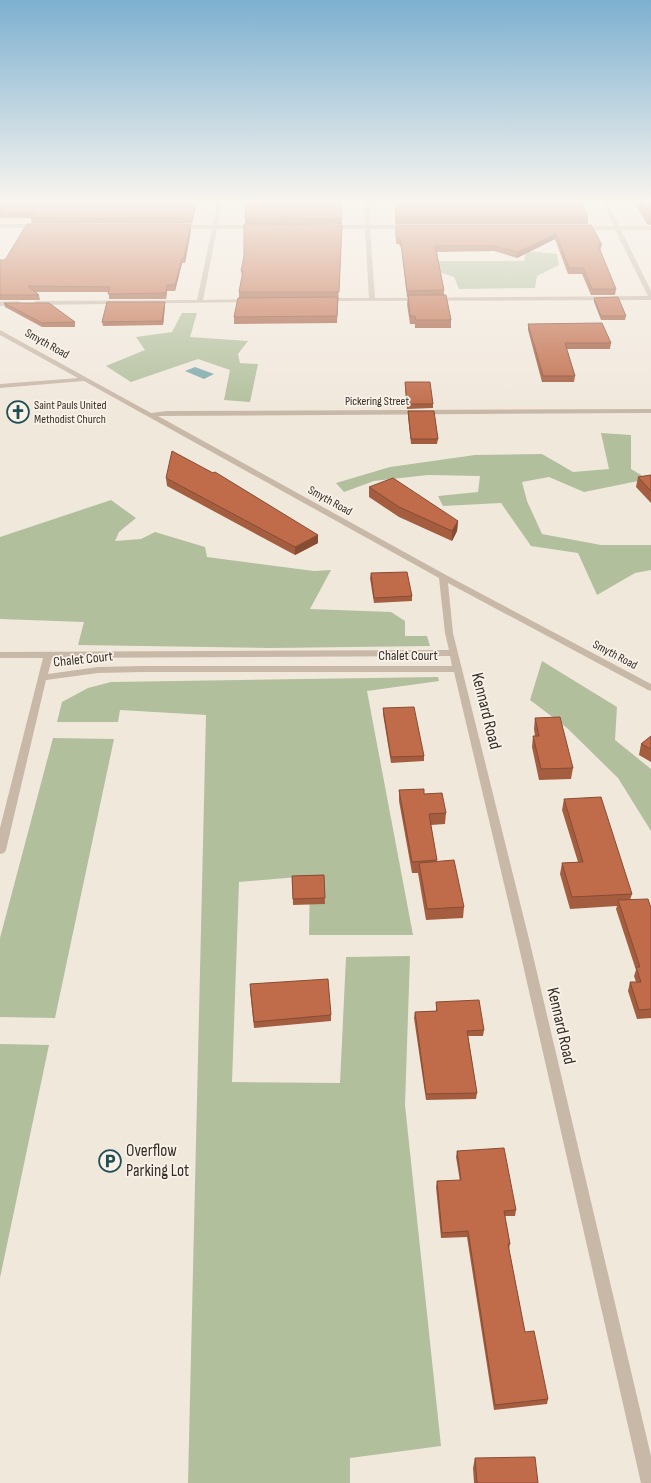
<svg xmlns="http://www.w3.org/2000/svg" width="651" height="1483" font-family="'Sofia Sans Condensed',sans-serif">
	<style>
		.green { fill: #b2bf9d }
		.water { fill: #7ca9ac }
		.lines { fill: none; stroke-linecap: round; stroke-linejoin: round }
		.minor { fill: #c8b8a8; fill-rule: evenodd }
		.wall { fill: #a55d40 }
		.shaded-wall { fill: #864c34 }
		.building { fill: #c06c4a; stroke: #864c34 }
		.labels { text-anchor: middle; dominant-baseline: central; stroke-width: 3.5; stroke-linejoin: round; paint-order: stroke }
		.far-street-label { font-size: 12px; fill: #352d28; stroke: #f9f2e8 }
		.far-poi-label { font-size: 12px; fill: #352d28; stroke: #f9f2e8; text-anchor: start }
		.street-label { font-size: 14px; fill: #352d28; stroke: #f9f2e8 }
		.near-street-label { font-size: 17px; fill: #352d28; stroke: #f9f2e8 }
		.near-poi-label { font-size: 17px; fill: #352d28; stroke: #f9f2e8; text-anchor: start }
	</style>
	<rect width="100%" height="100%" fill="#f1e8dc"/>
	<path class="green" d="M 526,251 L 557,254 L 559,265 L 537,276 L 535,288 L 459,289 L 454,277 L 407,261 L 524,261 Z
		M 182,313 L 197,313 L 190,337 L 248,341 L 238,354 L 240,363 L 258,364 L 250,402 L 224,400 L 230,370 L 198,359 L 131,382 L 106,366 L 145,350 L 136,337 L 172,332 Z
		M 601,433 L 631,435 L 631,469 L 648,479 L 584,492 L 549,477 L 522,482 L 527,501 L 542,534 L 601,545 L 651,545 L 651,570 L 635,573 L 597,595 L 578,553 L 531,546 L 501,503 L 443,506 L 438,496 L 478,492 L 480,476 L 428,475 L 374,481 L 344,492 L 336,483 L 390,467 L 475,455 L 542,454 L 573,472 L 609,469 Z
		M 111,500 L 136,518 L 119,532 L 115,541 L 141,539 L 155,532 L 205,547 L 207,557 L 314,571 L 331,570 L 310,609 L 391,612 L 405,621 L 405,636 L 427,636 L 430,646 L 271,648 L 78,645 L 84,622 L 0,619 L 0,537 Z
		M 542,661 L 617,707 L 615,740 L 651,769 L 651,831 L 618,778 L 567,728 L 530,700 Z
		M 438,677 L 439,681 L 367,691 L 413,935 L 309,935 L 310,876 L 239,882 L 232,1082 L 340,1083 L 346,957 L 410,956 L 405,1105 L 441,1446 L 350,1458 L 350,1483 L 188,1483 L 206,715 L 120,710 L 118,722 L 57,722 L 62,702 L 88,688 L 111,682 Z
		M 53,738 L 114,739 L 55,1018 L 0,1017 L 0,938 Z
		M 0,1044 L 49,1045 L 0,1278 Z"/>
	<path class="water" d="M 195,367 L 214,374 L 204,379 L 185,371 Z"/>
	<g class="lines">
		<path class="minor" d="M 217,203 L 222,203 L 218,225 L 258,225 L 261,227 L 258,229 L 217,229 L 203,300 L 250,299 L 253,301 L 252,302 L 36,305 L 33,303 L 36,301 L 197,300 L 212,229 L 178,229 L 175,227 L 178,225 L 213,225 Z
			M 364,203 L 369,203 L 370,225 L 408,225 L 411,227 L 408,229 L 370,229 L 375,298 L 648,296 L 615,230 L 580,230 L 577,228 L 580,226 L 614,226 L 603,203 L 608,203 L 619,226 L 651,226 L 651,230 L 621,230 L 651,291 L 651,300 L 324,301 L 324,299 L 326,298 L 369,298 L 365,229 L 328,229 L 325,227 L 328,225 L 365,225 Z
			M 0,224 L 38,224 L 41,226 L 38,228 L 0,228 Z
			M 0,302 L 18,301 L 21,303 L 18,305 L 0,306 Z
			M 0,330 L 151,413 L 167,411 L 651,409 L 651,413 L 158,416 L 446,575 L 651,684 L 651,691 L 648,690 L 448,583 L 453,633 L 530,943 L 651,1456 L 651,1483 L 641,1483 L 518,943 L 454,672 L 143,672 L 98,673 L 46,680 L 6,850 L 4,853 L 0,854 L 0,828 L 43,658 L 0,658 L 0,652 L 449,650 L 445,633 L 439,578 L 84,381 L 0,388 L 0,384 L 78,378 L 0,335 ZM 450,656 L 452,666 L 143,666 L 98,667 L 48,674 L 52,658 Z"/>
	</g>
	<path class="wall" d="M 0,203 L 197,203 L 192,223 L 32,223 L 31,218 L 0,218 Z
		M 341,203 L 342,224 L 245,224 L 245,218 Z
		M 396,203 L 581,203 L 588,217 L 588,224 L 395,224 L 395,212 Z
		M 635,203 L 651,203 L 651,225 L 647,224 Z
		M 191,224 L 191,230 L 185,263 L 182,263 L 175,291 L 167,291 L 166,299 L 109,299 L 109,292 L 36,292 L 39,295 L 40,300 L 0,300 L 0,260 L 5,260 Z
		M 396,225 L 591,225 L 602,245 L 600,251 L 616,289 L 615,295 L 591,295 L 582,274 L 568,274 L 555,239 L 517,258 L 494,251 L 437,252 L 444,290 L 444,295 L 451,320 L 451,328 L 415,328 L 415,324 L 410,324 L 407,304 L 408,297 L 407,297 L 401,248 L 399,244 L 396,244 Z
		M 342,230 L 337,323 L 234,324 L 234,317 L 239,298 L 239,292 L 242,276 L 241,271 Z
		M 594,298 L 626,316 L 625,320 L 601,320 L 594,302 Z
		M 4,303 L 75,322 L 75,327 L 42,327 L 5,307 Z
		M 165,306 L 163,325 L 103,326 L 102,322 Z
		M 528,324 L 611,343 L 610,349 L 566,349 L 575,376 L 574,382 L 542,382 L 528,330 Z
		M 405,382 L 433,404 L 433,408 L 407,409 L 405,387 Z
		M 408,411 L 438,439 L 437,444 L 411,444 L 408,416 Z
		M 651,475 L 651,503 L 636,487 L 638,477 Z
		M 166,478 L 318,535 L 318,543 L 295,555 L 167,486 Z
		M 369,487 L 458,521 L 457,531 L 452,541 L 399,517 L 369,497 Z
		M 371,573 L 412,596 L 412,601 L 374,603 L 370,578 Z
		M 383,708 L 424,756 L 424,761 L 391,763 L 383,714 Z
		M 535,718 L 573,768 L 571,779 L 539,780 L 532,747 L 533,736 L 535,736 L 534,729 Z
		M 651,736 L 651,762 L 639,755 L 641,744 Z
		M 399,790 L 424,794 L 446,813 L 445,824 L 431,825 L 437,862 L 464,907 L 463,918 L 426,920 L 418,873 L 412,873 L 399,801 Z
		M 564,799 L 632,894 L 630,900 L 651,908 L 651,1018 L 637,1019 L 628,991 L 630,982 L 636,982 L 634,976 L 636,970 L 616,909 L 617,906 L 570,909 L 560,874 L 562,863 L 578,862 L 562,810 Z
		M 324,875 L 325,904 L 293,905 L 292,876 Z
		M 250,990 L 331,1015 L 331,1021 L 254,1028 Z
		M 436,1002 L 484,1030 L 483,1036 L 468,1036 L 477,1093 L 476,1099 L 426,1100 L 414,1018 L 415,1012 L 436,1011 Z
		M 457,1151 L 516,1210 L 515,1216 L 505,1216 L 510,1244 L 509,1249 L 525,1332 L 548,1399 L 547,1404 L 494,1410 L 467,1237 L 441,1238 L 436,1187 L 437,1181 L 460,1181 L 456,1157 Z
		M 475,1458 L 538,1483 L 474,1483 L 473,1468 Z"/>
	<path class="shaded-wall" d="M 196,203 L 197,203 L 192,223 L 192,219 Z
		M 191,224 L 191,230 L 185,263 L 184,258 Z
		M 556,234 L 555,239 L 517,258 L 518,252 Z
		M 182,258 L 182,263 L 175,291 L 175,285 Z
		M 167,285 L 167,291 L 166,299 L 166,293 Z
		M 165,302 L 165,306 L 163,325 L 162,321 Z
		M 458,521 L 457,531 L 452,541 L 452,531 Z
		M 318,535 L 318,543 L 295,555 L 295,547 Z"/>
	<path class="building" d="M 0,203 L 196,203 L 192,219 L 31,218 L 34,214 L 0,213 Z
		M 246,203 L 341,203 L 342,219 L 245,218 Z
		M 397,203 L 581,203 L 588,217 L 396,217 L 395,205 L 397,205 Z
		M 640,203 L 651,203 L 651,217 L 648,217 Z
		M 27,224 L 191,224 L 184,258 L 182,258 L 175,285 L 167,285 L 166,293 L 108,294 L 110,287 L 28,286 L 39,295 L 0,295 L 0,260 L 5,260 Z
		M 244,224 L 342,225 L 339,292 L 239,292 L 243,271 L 241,271 L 244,256 Z
		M 396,225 L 591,225 L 602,245 L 598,245 L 616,289 L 592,289 L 583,268 L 569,268 L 556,234 L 518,252 L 494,246 L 435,246 L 444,290 L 407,291 L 401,242 L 400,238 L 396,238 Z
		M 408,295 L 446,295 L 451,320 L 416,320 L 415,316 L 410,316 Z
		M 338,297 L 337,316 L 234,317 L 238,298 Z
		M 618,297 L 626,316 L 601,316 L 594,298 Z
		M 107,302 L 165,302 L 162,321 L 102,322 Z
		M 4,303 L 49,303 L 75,322 L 42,323 Z
		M 602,323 L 611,343 L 565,343 L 575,376 L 543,376 L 528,324 Z
		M 405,382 L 430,382 L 433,404 L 407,404 Z
		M 408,411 L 434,411 L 438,439 L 411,439 Z
		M 172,451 L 213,473 L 215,472 L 318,535 L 295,547 L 166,478 Z
		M 651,475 L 651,491 L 638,477 Z
		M 393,478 L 458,521 L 452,531 L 399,507 L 369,487 Z
		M 407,572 L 412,596 L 374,598 L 371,573 Z
		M 414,707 L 424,756 L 391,757 L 383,708 Z
		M 560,717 L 573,768 L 541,769 L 533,736 L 539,736 L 535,718 Z
		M 651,736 L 651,749 L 641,744 Z
		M 424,789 L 424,794 L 442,793 L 446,813 L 429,814 L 437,860 L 412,862 L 399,790 Z
		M 601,797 L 632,894 L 572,897 L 562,863 L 583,862 L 564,799 Z
		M 454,860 L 464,907 L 427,909 L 419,863 Z
		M 324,875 L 325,898 L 293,899 L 292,876 Z
		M 648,899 L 651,908 L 651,1009 L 639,1010 L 630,982 L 641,982 L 636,967 L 640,967 L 618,900 Z
		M 328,979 L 331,1015 L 254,1022 L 250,984 Z
		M 479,1000 L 484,1030 L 467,1031 L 477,1093 L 426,1094 L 415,1012 L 437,1011 L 436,1002 Z
		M 504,1148 L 516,1210 L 504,1211 L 510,1244 L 508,1244 L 525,1332 L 534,1331 L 548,1399 L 495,1405 L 468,1231 L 442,1233 L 437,1181 L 461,1180 L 457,1151 Z
		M 535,1457 L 538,1483 L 477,1483 L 475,1458 Z"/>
	<linearGradient id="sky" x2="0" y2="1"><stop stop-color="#7db0d0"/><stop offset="0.49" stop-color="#f9f5ef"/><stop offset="1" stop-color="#f9f5ef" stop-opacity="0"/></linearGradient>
	<rect width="651" height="411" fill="url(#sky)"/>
	<defs>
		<g id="church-ring" transform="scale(1.15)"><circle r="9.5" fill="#f9f2e8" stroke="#204f55" stroke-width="1.5"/><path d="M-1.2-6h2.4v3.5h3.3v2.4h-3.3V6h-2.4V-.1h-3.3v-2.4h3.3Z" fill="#204f55"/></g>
		<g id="parking-ring" transform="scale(1.15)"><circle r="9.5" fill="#f9f2e8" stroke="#204f55" stroke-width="1.5"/><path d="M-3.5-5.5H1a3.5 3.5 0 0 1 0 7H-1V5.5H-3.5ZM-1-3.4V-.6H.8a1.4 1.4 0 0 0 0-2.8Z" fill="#204f55"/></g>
	</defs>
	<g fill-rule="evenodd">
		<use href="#church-ring" x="18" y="412"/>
		<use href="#parking-ring" x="110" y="1161"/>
	</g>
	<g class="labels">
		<g class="far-street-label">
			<text transform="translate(47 344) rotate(29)">Smyth Road</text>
			<text x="377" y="401">Pickering Street</text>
			<text transform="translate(330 501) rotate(29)">Smyth Road</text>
			<text transform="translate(615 655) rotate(28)">Smyth Road</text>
		</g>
		<g class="far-poi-label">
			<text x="34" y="405">Saint Pauls United<tspan x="34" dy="14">Methodist Church</tspan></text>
		</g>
		<g class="street-label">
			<text x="408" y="655">Chalet Court</text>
			<text transform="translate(83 659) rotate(-6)">Chalet Court</text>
		</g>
		<g class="near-street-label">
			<text transform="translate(486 711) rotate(76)">Kennard Road</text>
			<text transform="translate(561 1026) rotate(77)">Kennard Road</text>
		</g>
		<g class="near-poi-label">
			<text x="126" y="1151">Overflow<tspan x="126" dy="20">Parking Lot</tspan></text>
		</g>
	</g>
</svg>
